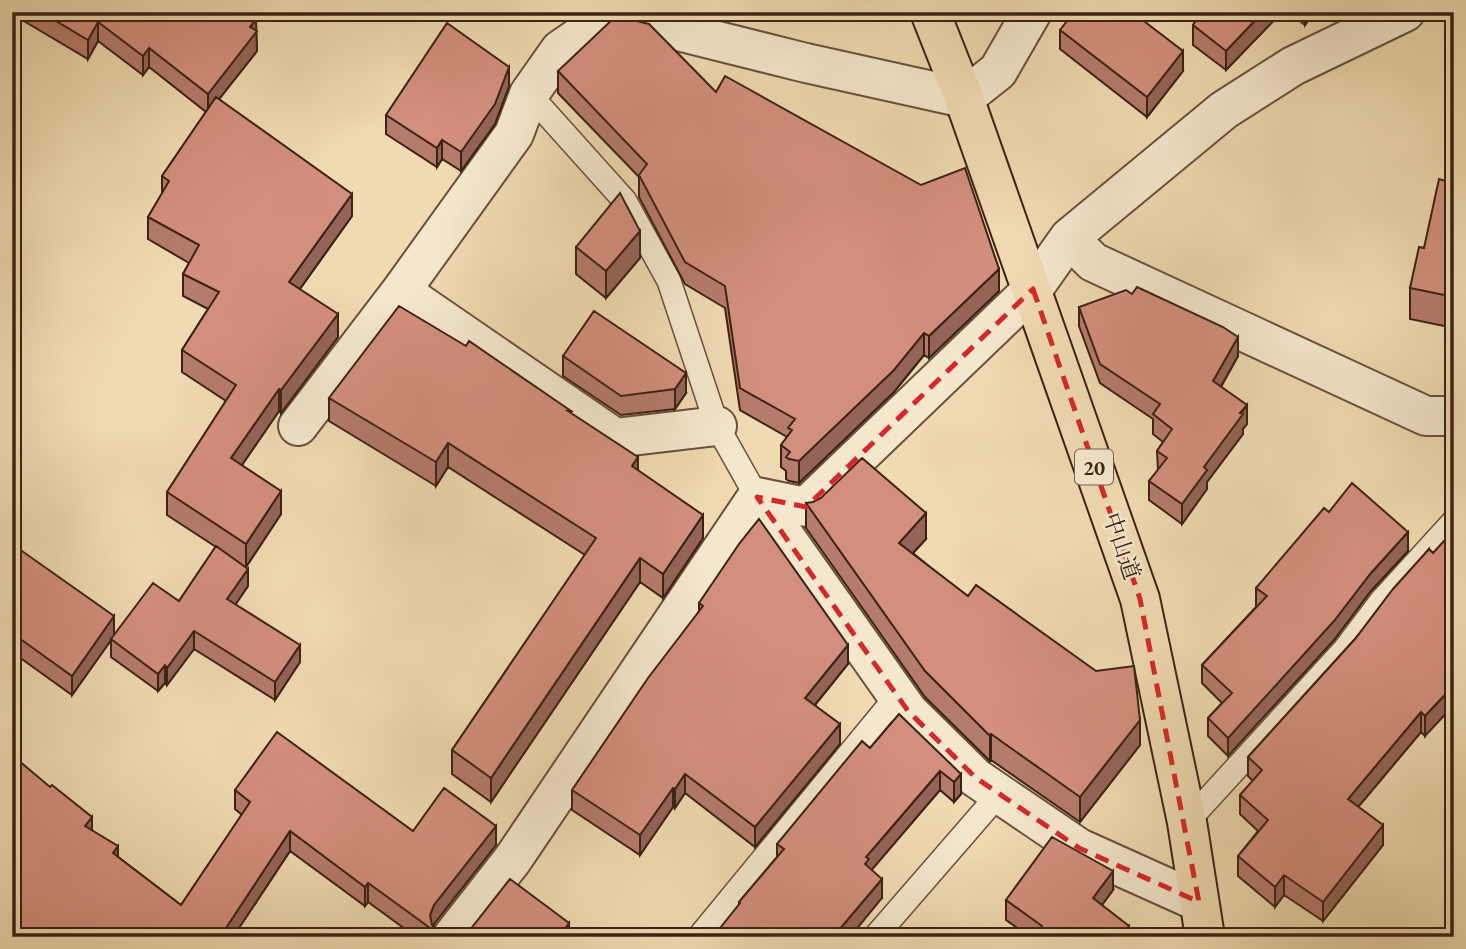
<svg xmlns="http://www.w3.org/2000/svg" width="1466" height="949" font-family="'EB Garamond','Noto Serif JP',serif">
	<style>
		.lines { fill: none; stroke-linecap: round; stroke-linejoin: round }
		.lane-casing { stroke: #69503c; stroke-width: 26 }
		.street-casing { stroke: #69503c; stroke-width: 42 }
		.highway-casing { stroke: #3c2214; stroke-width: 42 }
		.lane { stroke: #f5e7cd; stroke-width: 23 }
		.street { stroke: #f5e7cd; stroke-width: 38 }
		.highway { stroke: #f0dab2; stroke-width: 38 }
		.wall { fill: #b57b6c; stroke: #3c2214; stroke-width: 2 }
		.shaded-wall { fill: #946458; stroke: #3c2214; stroke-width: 2 }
		.building { fill: #d38f7d; stroke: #3c2214; stroke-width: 2 }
		.marked { fill: none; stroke: #d62828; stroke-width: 5; stroke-dasharray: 14 9; stroke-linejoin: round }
		.labels { text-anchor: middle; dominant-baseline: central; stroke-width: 5; stroke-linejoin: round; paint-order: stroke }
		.shield { fill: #f5e7cd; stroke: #745d4c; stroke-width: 2 }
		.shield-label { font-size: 21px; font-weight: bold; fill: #3c2214 }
		.street-label { font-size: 23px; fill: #3c2214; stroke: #f5e7cd }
	</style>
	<rect width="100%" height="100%" fill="#f0dab2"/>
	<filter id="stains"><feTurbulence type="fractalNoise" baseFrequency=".00286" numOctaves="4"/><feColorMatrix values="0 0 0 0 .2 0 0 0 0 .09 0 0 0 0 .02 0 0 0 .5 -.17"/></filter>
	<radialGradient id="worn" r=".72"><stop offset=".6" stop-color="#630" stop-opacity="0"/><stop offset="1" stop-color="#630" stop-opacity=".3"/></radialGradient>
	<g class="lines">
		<g class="lane-casing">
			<path id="lane" d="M 529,94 L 625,201 L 669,281 L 717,426 L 757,497
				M 1187,822 L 1345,649 L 1382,600 L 1454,521
				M 699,937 L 897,696
				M 875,937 L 999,794"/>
		</g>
		<g class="street-casing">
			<path id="street" d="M 602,12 L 806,63 L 964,98 L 998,71 L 1032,12
				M 1069,238 L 1093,262 L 1426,416 L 1454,416
				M 401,291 L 615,438 L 717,426
				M 298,426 L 401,291 L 514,134 L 529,94 L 560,50 L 615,12
				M 757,497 L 908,711 L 976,778 L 1079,848 L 1199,902
				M 452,937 L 513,859 L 757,497 L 806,507 L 1033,289 L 1069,238 L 1224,110 L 1293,66 L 1405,12"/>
		</g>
		<g class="highway-casing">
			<path id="highway" d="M 930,12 L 964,98 L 1140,599 L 1187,822 L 1205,937"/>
		</g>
		<use href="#lane" class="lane"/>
		<use href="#street" class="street"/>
		<use href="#highway" class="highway"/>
	</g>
	<path class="wall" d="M 12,12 L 247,12 L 256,31 L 257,51 L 219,99 L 352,216 L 300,289 L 338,337 L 281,413 L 279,411 L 242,465 L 281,514 L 246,567 L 248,586 L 235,605 L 300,662 L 275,700 L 194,649 L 167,685 L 165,683 L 158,691 L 111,657 L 111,640 L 72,695 L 12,652 L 12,544 L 114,635 L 179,601 L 216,547 L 167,515 L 167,492 L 226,401 L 182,372 L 182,350 L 208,309 L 183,296 L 183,274 L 189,263 L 148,239 L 148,217 L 162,194 L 162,176 L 206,112 L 149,67 L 143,75 L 98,41 L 88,59 L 12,14 Z
		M 1202,12 L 1282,12 L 1226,70 L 1193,45 L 1193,25 Z
		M 1288,12 L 1314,12 L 1305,25 Z
		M 1452,23 L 1454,23 L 1454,74 L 1452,42 Z
		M 1060,30 L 1183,71 L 1147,117 L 1060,49 Z
		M 558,71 L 716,92 L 999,291 L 929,358 L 924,355 L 894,392 L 799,483 L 789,481 L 786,479 L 786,471 L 781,467 L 781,445 L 787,437 L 740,410 L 725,308 L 685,284 L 639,197 L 639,177 L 558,93 Z
		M 509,86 L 495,124 L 461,171 L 442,159 L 437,167 L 386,134 L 386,115 Z
		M 1454,176 L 1454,328 L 1410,319 L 1410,288 L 1424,248 L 1449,182 Z
		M 576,247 L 640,258 L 606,298 L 576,274 Z
		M 1079,307 L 1238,356 L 1221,387 L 1247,424 L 1243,429 L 1243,434 L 1207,482 L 1207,489 L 1182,524 L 1149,500 L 1149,481 L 1158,471 L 1157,451 L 1163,442 L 1153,434 L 1153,419 L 1100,383 L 1079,326 Z
		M 563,356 L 686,393 L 675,409 L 621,415 L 563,376 Z
		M 329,398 L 571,411 L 571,414 L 638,470 L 703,538 L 663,598 L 640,582 L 491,802 L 452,774 L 452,750 L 585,555 L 448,467 L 436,486 L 329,421 Z
		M 806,503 L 926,539 L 913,553 L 1140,745 L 1080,822 L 991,760 L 990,761 L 925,697 L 806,528 Z
		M 1329,512 L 1408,551 L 1371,591 L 1334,640 L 1228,756 L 1208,736 L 1208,718 L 1222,703 L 1202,683 L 1202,665 L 1256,607 L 1256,588 Z
		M 1429,549 L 1425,736 L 1421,732 L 1358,807 L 1383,845 L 1323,921 L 1284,895 L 1275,907 L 1238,876 L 1238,856 L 1258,831 L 1240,814 L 1240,795 L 1253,781 L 1248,776 L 1248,757 L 1355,639 Z
		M 699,603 L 848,664 L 815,705 L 840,744 L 755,847 L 685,793 L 675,808 L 673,807 L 640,855 L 572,810 L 572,790 L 699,612 Z
		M 870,748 L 961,774 L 961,794 L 954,802 L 940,790 L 871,870 L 882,898 L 739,905 L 739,902 L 777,857 L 777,844 Z
		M 235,790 L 413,831 L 496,845 L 434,924 L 433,928 L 437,933 L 437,937 L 416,937 L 368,902 L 365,906 L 290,851 L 233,937 L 12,937 L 92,830 L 118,857 L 181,905 L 242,815 L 235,809 Z
		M 1113,890 L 1102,905 L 1129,937 L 1030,937 L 1006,920 L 1006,900 Z"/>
	<path class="shaded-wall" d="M 1263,12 L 1282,12 L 1226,70 L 1226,51 Z
		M 1305,12 L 1314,12 L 1305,25 Z
		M 256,19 L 257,51 L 208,113 L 208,94 Z
		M 98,22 L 98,41 L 88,59 L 88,40 Z
		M 149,48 L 149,67 L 143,75 L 143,56 Z
		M 1183,51 L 1183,71 L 1147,117 L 1147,97 Z
		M 509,67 L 509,86 L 495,124 L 461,171 L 461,152 Z
		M 442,140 L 442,159 L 437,167 L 437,148 Z
		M 352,194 L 352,216 L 289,304 L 289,282 Z
		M 640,231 L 640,258 L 606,298 L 606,271 Z
		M 999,269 L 999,291 L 929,358 L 929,336 Z
		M 338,314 L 338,337 L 281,413 L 281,390 Z
		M 924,333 L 924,355 L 894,392 L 799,483 L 799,461 Z
		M 1238,337 L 1238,356 L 1213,400 L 1213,381 Z
		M 686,373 L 686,393 L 675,409 L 675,389 Z
		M 279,389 L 279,411 L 231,481 L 231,458 Z
		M 1247,405 L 1247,424 L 1243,429 L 1243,434 L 1207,482 L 1207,489 L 1182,524 L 1182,504 L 1204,467 Z
		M 448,443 L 448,467 L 436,486 L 436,462 Z
		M 638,457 L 638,481 L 632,466 Z
		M 281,491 L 281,514 L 246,567 L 246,544 Z
		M 926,513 L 926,539 L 899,568 L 899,543 Z
		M 703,515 L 703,538 L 663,598 L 663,574 Z
		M 1408,532 L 1408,551 L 1371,591 L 1334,640 L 1228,756 L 1228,738 L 1371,573 Z
		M 640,558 L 640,582 L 491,802 L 491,778 Z
		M 248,569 L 248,586 L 227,617 L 227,599 Z
		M 114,616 L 114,636 L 72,695 L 72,676 Z
		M 194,631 L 194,649 L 167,685 L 167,668 Z
		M 300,645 L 300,662 L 275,700 L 275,682 Z
		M 848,645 L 848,664 L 805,717 L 805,698 Z
		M 165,665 L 165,683 L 158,691 L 158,674 Z
		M 1454,685 L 1454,705 L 1425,736 L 1425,716 Z
		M 1421,712 L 1421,732 L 1348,819 L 1348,799 Z
		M 1140,720 L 1140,745 L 1080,822 L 1080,797 Z
		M 840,724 L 840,744 L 755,847 L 755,827 Z
		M 991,734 L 991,760 L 990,761 L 990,736 Z
		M 940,771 L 940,790 L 869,873 L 865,884 L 866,857 Z
		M 685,774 L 685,793 L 675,808 L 675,789 Z
		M 961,774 L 961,794 L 954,802 L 954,782 Z
		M 673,788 L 673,807 L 640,855 L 640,835 Z
		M 92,817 L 92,837 L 85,826 Z
		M 1383,825 L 1383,845 L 1323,921 L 1323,902 Z
		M 496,826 L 496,845 L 434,924 L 432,930 L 430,915 L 434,905 Z
		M 290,831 L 290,851 L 233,937 L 220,937 Z
		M 118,846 L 118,866 L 113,853 Z
		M 1113,871 L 1113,890 L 1093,917 L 1093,898 Z
		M 1284,875 L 1284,895 L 1275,907 L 1275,887 Z
		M 882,879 L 882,898 L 850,937 L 833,937 Z
		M 368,883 L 368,902 L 365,906 L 365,887 Z
		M 569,923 L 569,937 L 559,937 Z
		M 1129,926 L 1129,937 L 1120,937 Z"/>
	<path class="building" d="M 41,12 L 247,12 L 256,19 L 250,27 L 257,31 L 208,94 L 149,48 L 143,56 L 98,22 L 88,40 Z
		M 1074,12 L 1132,12 L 1183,51 L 1147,97 L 1060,30 Z
		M 1202,12 L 1263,12 L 1226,51 L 1193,25 Z
		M 616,16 L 649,24 L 716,92 L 725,76 L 921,185 L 965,168 L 999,269 L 929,336 L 924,333 L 894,370 L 799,461 L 789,459 L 786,457 L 790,452 L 781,445 L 792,430 L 788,428 L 795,419 L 740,388 L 725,286 L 685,262 L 639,175 L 647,164 L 558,71 Z
		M 447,23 L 509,67 L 495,104 L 461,152 L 442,140 L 437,148 L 386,115 Z
		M 1452,23 L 1454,23 L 1454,54 Z
		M 216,97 L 352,194 L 289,282 L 338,314 L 281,390 L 279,389 L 231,458 L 281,491 L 246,544 L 167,492 L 236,385 L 182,350 L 219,292 L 183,274 L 199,245 L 148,217 L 169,181 L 162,176 Z
		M 1451,175 L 1454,176 L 1454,297 L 1410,288 L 1419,247 L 1424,248 L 1439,179 L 1449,182 Z
		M 620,193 L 640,231 L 606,271 L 576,247 Z
		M 1137,287 L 1223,327 L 1238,337 L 1213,381 L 1247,405 L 1240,413 L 1243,414 L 1204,467 L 1207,470 L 1182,504 L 1149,481 L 1167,458 L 1157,451 L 1172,429 L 1153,414 L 1160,404 L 1100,364 L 1079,307 L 1126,290 L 1132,294 Z
		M 399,306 L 466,346 L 469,341 L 571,411 L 568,411 L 638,457 L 632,466 L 703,515 L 663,574 L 640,558 L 491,778 L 452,750 L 596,538 L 448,443 L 436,462 L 329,398 Z
		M 594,311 L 686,373 L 675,389 L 621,396 L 563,356 Z
		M 862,458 L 926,513 L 899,543 L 968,596 L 976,585 L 1096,671 L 1134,666 L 1140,720 L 1080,797 L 991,734 L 990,736 L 925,671 L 806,503 L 813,502 L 821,498 Z
		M 1352,483 L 1408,532 L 1371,573 L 1334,621 L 1228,738 L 1208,718 L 1232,693 L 1202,665 L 1267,596 L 1256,588 L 1324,508 L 1329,512 Z
		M 759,519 L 848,645 L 805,698 L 840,724 L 755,827 L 685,774 L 675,789 L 673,788 L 640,835 L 572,790 L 648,678 L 703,606 L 699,603 L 739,544 Z
		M 1454,530 L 1454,685 L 1425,716 L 1421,712 L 1348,799 L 1383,825 L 1323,902 L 1284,875 L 1275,887 L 1238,856 L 1268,820 L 1240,795 L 1262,770 L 1248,757 L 1355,639 L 1393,589 L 1429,549 L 1433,553 Z
		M 12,544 L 114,616 L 72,676 L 12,633 Z
		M 216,546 L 248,569 L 227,599 L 300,645 L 275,682 L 194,631 L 167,668 L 165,665 L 158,674 L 111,639 L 153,583 L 179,601 Z
		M 899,714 L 961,774 L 954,782 L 940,771 L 866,857 L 869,859 L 865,864 L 882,879 L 833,937 L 713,937 L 740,903 L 739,902 L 784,849 L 777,844 L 862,741 L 870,748 Z
		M 277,732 L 413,831 L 444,788 L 496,826 L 434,905 L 430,915 L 432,925 L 437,933 L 368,883 L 365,887 L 290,831 L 220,937 L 12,937 L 12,755 L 50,787 L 52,785 L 92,817 L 85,826 L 118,846 L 113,853 L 181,905 L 250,802 L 235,790 Z
		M 1052,837 L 1113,871 L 1093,898 L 1129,926 L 1120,937 L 1035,937 L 1042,926 L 1006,900 Z
		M 510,879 L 569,923 L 559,937 L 461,937 L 469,931 Z"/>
	<path class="marked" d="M 1033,289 L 1140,599 L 1199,902 L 1079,848 L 976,778 L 908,711 L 757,497 L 806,507 Z"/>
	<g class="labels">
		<rect class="shield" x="1075" y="449.5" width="38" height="35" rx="5"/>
		<g class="shield-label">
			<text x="1094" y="467">20</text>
		</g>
		<g class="street-label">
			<text transform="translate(1122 546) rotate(71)">中山道</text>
		</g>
	</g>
	<rect width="1466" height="949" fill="none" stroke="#f0dab2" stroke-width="42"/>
	<rect x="14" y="14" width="1438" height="921" fill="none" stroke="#3c2214" stroke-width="3.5"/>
	<rect x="21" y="21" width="1424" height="907" fill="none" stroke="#3c2214" stroke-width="2"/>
	<rect width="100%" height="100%" filter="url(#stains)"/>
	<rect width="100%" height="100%" fill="url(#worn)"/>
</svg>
